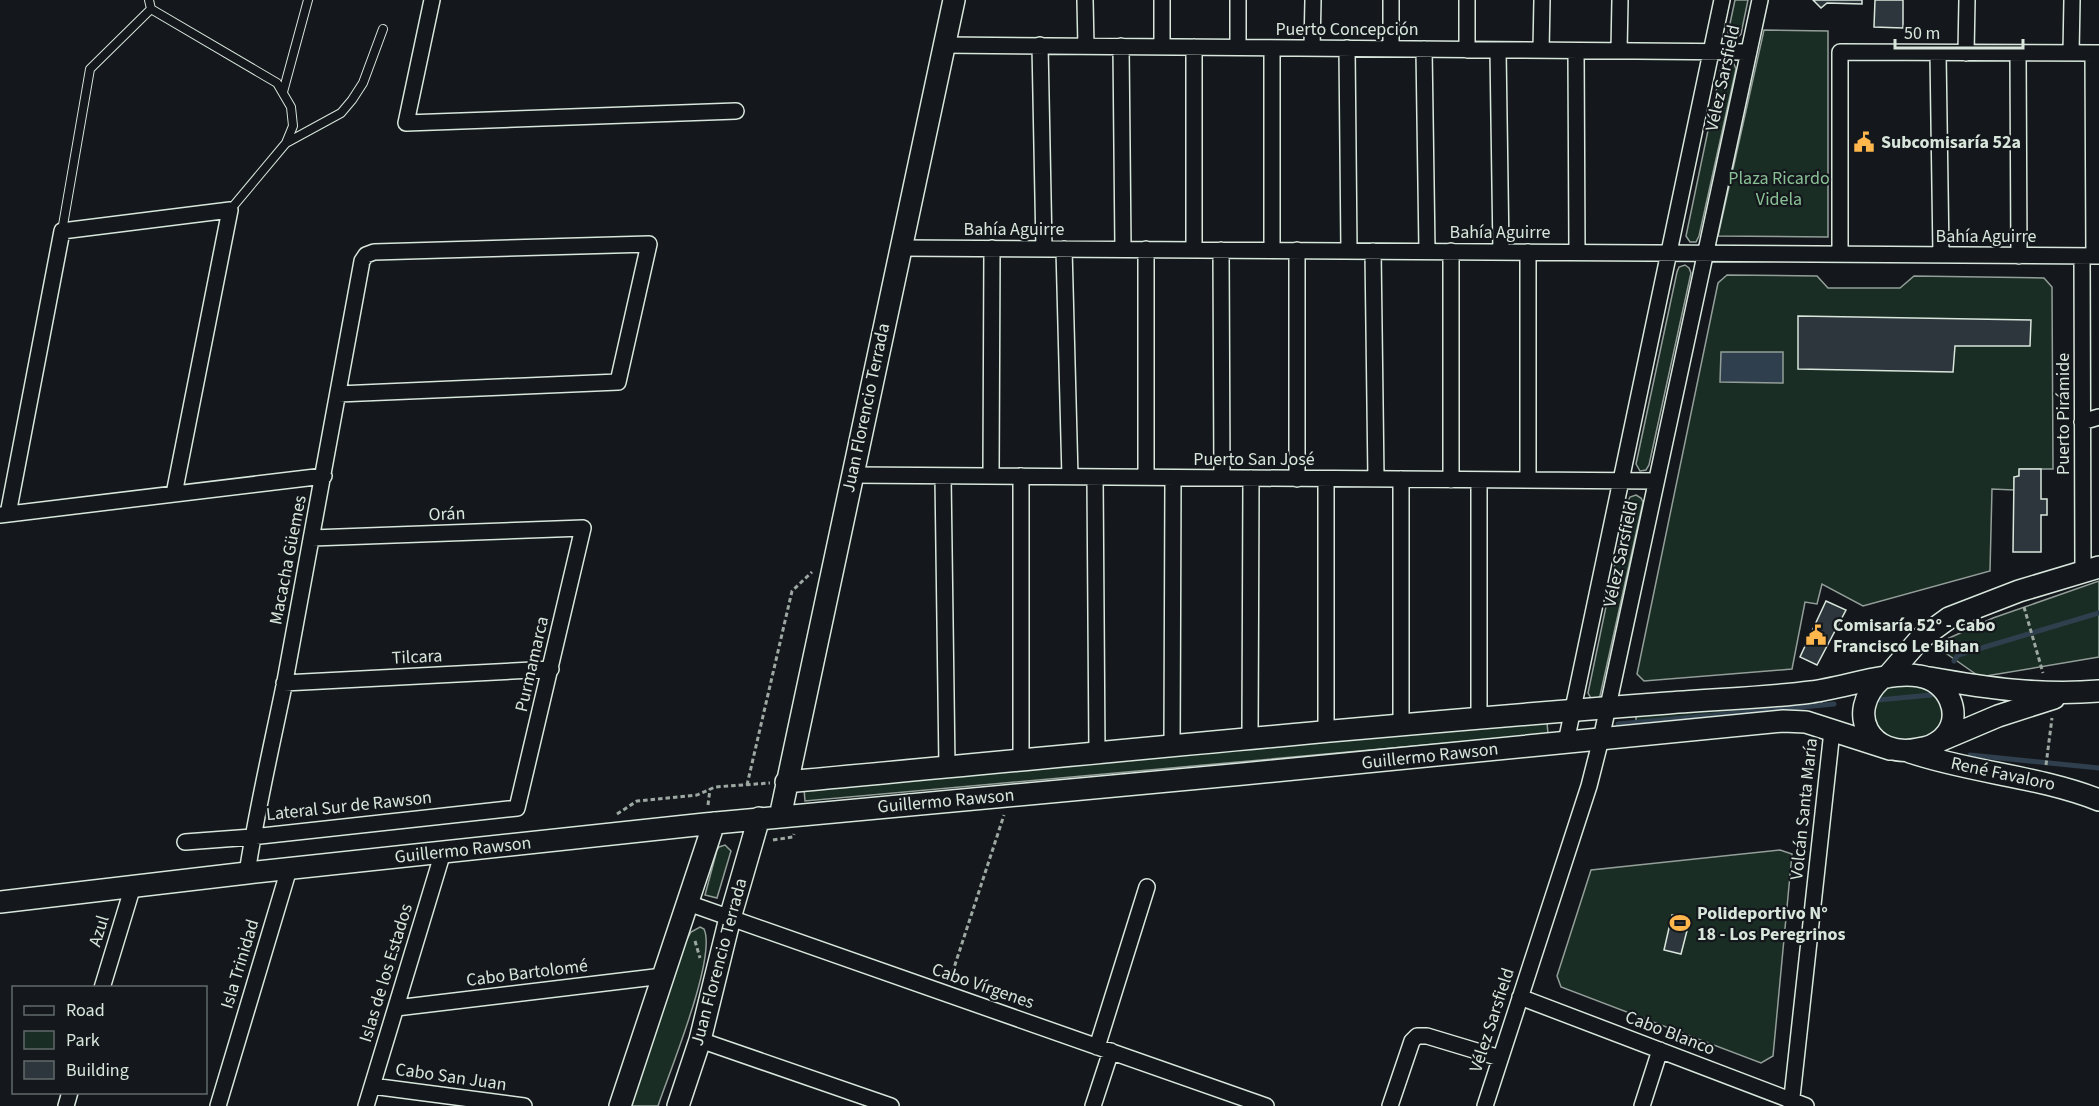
<svg xmlns="http://www.w3.org/2000/svg" width="2099" height="1106" font-family="'Source Sans 3',sans-serif">
	<style>
		.green { fill: #1a2d24; stroke: #939e99; stroke-width: 1.5 }
		.water { fill: #2f3f4d; stroke: #939e99; stroke-width: 1.5 }
		.lines { fill: none; stroke-linecap: round; stroke-linejoin: round }
		.stream { stroke: #2f3f4d; stroke-width: 5 }
		.building { fill: #2c363c; stroke: #d8e6dc; stroke-width: 1.5 }
		.lane-casing { stroke: #d8e6dc; stroke-width: 10 }
		.street-casing { stroke: #d8e6dc; stroke-width: 18 }
		.secondary-casing { stroke: #d8e6dc; stroke-width: 24 }
		.path { stroke: #9da8a2; stroke-width: 3; stroke-dasharray: 4.5 3; stroke-linecap: butt }
		.lane { stroke: #14181c; stroke-width: 8 }
		.street { stroke: #14181c; stroke-width: 15 }
		.secondary { stroke: #14181c; stroke-width: 21 }
		.labels { text-anchor: middle; dominant-baseline: central; stroke-width: 4.5; stroke-linejoin: round; paint-order: stroke }
		.street-label { font-size: 18px; fill: #d8e6dc; stroke: #14181c }
		.poi-label { font-size: 18px; font-weight: bold; fill: #d8e6dc; stroke: #14181c; text-anchor: start }
		.park-label { font-size: 18px; fill: #8ac095; stroke: #14181c }
	</style>
	<rect width="100%" height="100%" fill="#14181c"/>
	<path class="green" d="M 1735,0 L 1748,0 L 1741,34 L 1736,40 L 1729,37 L 1728,33 Z
		M 1764,30 L 1828,31 L 1828,237 L 1718,236 Z
		M 1729,62 L 1734,64 L 1736,69 L 1699,236 L 1696,242 L 1690,242 L 1686,236 L 1721,68 L 1723,64 Z
		M 1685,265 L 1689,268 L 1691,273 L 1649,465 L 1646,470 L 1640,471 L 1636,464 L 1677,272 L 1679,267 Z
		M 1727,275 L 1817,276 L 1828,288 L 1900,288 L 1914,276 L 2044,278 L 2052,287 L 2053,469 L 2020,469 L 2019,476 L 2014,477 L 2014,490 L 1992,489 L 1990,571 L 1863,606 L 1822,584 L 1817,604 L 1805,602 L 1792,669 L 1644,681 L 1637,674 L 1718,283 Z
		M 1636,495 L 1641,498 L 1643,502 L 1600,696 L 1598,699 L 1592,700 L 1588,693 L 1628,501 L 1630,497 Z
		M 2099,581 L 2099,657 L 1980,677 L 1934,645 L 1993,618 Z
		M 1916,682 L 1941,697 L 1943,725 L 1923,742 L 1882,738 L 1869,710 L 1884,688 Z
		M 1819,697 L 1822,702 L 1819,706 L 1636,722 L 1636,713 Z
		M 1547,722 L 1548,734 L 805,801 L 804,789 Z
		M 725,845 L 731,851 L 717,898 L 705,895 L 717,850 L 719,847 Z
		M 1780,850 L 1792,854 L 1773,1056 L 1761,1063 L 1561,987 L 1557,976 L 1591,870 Z
		M 700,927 L 704,929 C 717,957 669,1073 658,1106 L 630,1106 L 686,941 L 691,932 Z"/>
	<path class="water" d="M 1721,352 L 1783,352 L 1783,383 L 1720,382 Z"/>
	<g class="lines">
		<path class="stream" d="M 1954,661 L 1958,655 L 2099,613
			M 1878,700 L 1931,695 L 1935,689
			M 1618,724 L 1834,704
			M 1970,755 L 2099,768"/>
	</g>
	<path class="building" d="M 1813,0 L 1862,0 L 1862,4 L 1827,3 L 1821,8 Z
		M 1875,0 L 1903,0 L 1903,28 L 1874,27 Z
		M 1798,316 L 2031,320 L 2030,346 L 1955,346 L 1953,372 L 1798,369 Z
		M 2019,469 L 2041,469 L 2041,499 L 2047,499 L 2047,515 L 2041,515 L 2041,552 L 2013,552 L 2014,477 L 2019,476 Z
		M 1826,601 L 1846,610 L 1817,665 L 1800,657 Z
		M 1672,915 L 1690,919 L 1681,954 L 1664,950 Z"/>
	<g class="lines">
		<g class="lane-casing">
			<path id="lane" d="M 151,9 L 277,83 L 291,107 L 293,126 L 286,143
				M 283,92 L 308,0
				M 230,210 L 286,143 L 341,113 L 352,100 L 363,83 L 383,29
				M 62,231 L 90,69 L 151,9 L 149,0"/>
		</g>
		<g class="street-casing">
			<path id="street" d="M 432,0 L 406,123 L 736,111
				M 1085,0 L 1086,46
				M 1162,0 L 1162,47
				M 944,45 L 1749,52
				M 1040,45 L 1044,248
				M 1121,46 L 1123,249
				M 1238,47 L 1238,0
				M 1312,48 L 1313,0
				M 1347,48 L 1349,251
				M 1391,49 L 1391,0
				M 1424,49 L 1427,251
				M 1467,50 L 1467,0
				M 1498,50 L 1501,252
				M 1541,50 L 1542,0
				M 1576,51 L 1577,252
				M 1619,51 L 1620,0
				M 1938,53 L 1941,255
				M 1966,53 L 1967,0
				M 2018,53 L 2019,256
				M 2071,53 L 2072,0
				M 2093,53 L 2094,256
				M 900,248 L 2099,256
				M 1064,249 L 1070,477
				M 1146,249 L 1146,477
				M 1194,249 L 1194,47
				M 1221,250 L 1222,478
				M 1272,250 L 1272,48
				M 1297,250 L 1297,479
				M 1373,251 L 1376,479
				M 1451,251 L 1451,480
				M 1528,252 L 1528,480
				M 1840,254 L 1840,52 L 2099,53
				M 2082,256 L 2083,572
				M 2082,422 L 2099,417
				M 852,475 L 1656,481
				M 943,476 L 947,767
				M 991,476 L 992,248
				M 1095,477 L 1097,753
				M 1326,479 L 1326,732
				M 1401,479 L 1401,726
				M 1479,480 L 1479,719
				M 8,514 L 62,231 L 230,210 L 174,494
				M 0,515 L 324,476
				M 284,683 L 551,669
				M 1250,739 L 1251,478
				M 1566,742 L 1722,0
				M 1172,747 L 1173,478
				M 1021,760 L 1021,476
				M 185,842 L 252,837 L 517,808 L 583,528 L 312,538
				M 247,873 C 257,808 272,745 285,681 C 312,541 337,401 362,261 L 366,255 L 374,252 L 649,244 L 618,382 L 338,394
				M 688,903 L 1266,1106
				M 102,988 L 133,886
				M 1520,997 L 1806,1106
				M 396,1008 L 663,976
				M 700,1040 L 891,1106
				M 1097,1047 L 1147,887
				M 372,1086 L 524,1106
				M 66,1106 L 70,1092
				M 218,1106 L 289,869
				M 366,1106 L 443,852
				M 1093,1106 L 1111,1051
				M 1390,1106 L 1412,1041 L 1417,1036 L 1427,1036 L 1500,1058
				M 1485,1106 L 1589,786 L 1601,739 L 1760,0
				M 1642,1106 L 1660,1050
				M 1791,1106 L 1832,731"/>
		</g>
		<g class="secondary-casing">
			<path id="secondary" d="M 1887,677 L 1920,639 L 1949,618 L 2019,591 L 2099,567
				M 1930,678 C 1987,688 2041,696 2099,691
				M 1939,741 L 1998,716 L 2054,698
				M 1910,752 C 1972,773 2038,776 2099,800
				M 786,782 C 1080,755 1374,725 1668,703 C 1716,699 1764,698 1811,692 C 1844,688 1888,671 1919,676 C 1948,680 1965,716 1943,738 C 1936,745 1927,748 1918,749 C 1871,759 1844,713 1881,679
				M 780,817 L 954,0
				M 0,902 L 247,873 L 705,824 L 1243,774 L 1783,721 L 1806,722 L 1890,749
				M 620,1106 L 714,823
				M 678,1106 L 700,1040 L 730,918 L 759,818"/>
		</g>
		<path class="path" d="M 2024,607 L 2043,673
			M 2046,765 L 2052,718
			M 747,785 L 792,591 L 812,572
			M 708,805 L 710,789
			M 617,814 L 637,801 L 697,795 L 715,787 L 770,783
			M 773,840 L 793,837 L 794,834
			M 695,941 L 700,958
			M 950,980 L 1004,815"/>
		<use href="#lane" class="lane"/>
		<use href="#street" class="street"/>
		<use href="#secondary" class="secondary"/>
	</g>
	<defs>
		<g id="civic-bare" transform="scale(1.62)"><path d="M-.6-6.5H3V-4.5H.6V-3L4-1V1h2V6H-6V1h2V-1L-.6-3ZM-1.2 2.5V6h2.4V2.5Z" fill="#ffb74d" stroke="#14181c" stroke-width="2.5" paint-order="stroke"/></g>
		<g id="stadium-bare" transform="scale(1.62)"><path d="M0-5a6.5 5 0 1 0 0 10a6.5 5 0 1 0 0-10ZM-3.5-1.8h7v3.6h-7Z" fill="#ffb74d" stroke="#14181c" stroke-width="2.5" paint-order="stroke"/></g>
	</defs>
	<g fill-rule="evenodd">
		<use href="#civic-bare" x="1864" y="142"/>
		<use href="#civic-bare" x="1816" y="635"/>
		<use href="#stadium-bare" x="1680" y="923"/>
	</g>
	<g class="labels">
		<g class="street-label">
			<text x="1347" y="29">Puerto Concepción</text>
			<text transform="translate(1723 78) rotate(-78)">Vélez Sarsfield</text>
			<text x="1014" y="229">Bahía Aguirre</text>
			<text x="1500" y="232">Bahía Aguirre</text>
			<text x="1986" y="236">Bahía Aguirre</text>
			<text transform="translate(866 408) rotate(-78)">Juan Florencio Terrada</text>
			<text transform="translate(2063 414) rotate(-90)">Puerto Pirámide</text>
			<text x="1254" y="459">Puerto San José</text>
			<text transform="translate(447 514) rotate(-2)">Orán</text>
			<text transform="translate(1621 554) rotate(-78)">Vélez Sarsfield</text>
			<text transform="translate(288 560) rotate(-79)">Macacha Güemes</text>
			<text transform="translate(417 657) rotate(-3)">Tilcara</text>
			<text transform="translate(532 664) rotate(-77)">Purmamarca</text>
			<text transform="translate(1430 756) rotate(-6)">Guillermo Rawson</text>
			<text transform="translate(2003 774) rotate(12)">René Favaloro</text>
			<text transform="translate(946 801) rotate(-5)">Guillermo Rawson</text>
			<text transform="translate(349 806) rotate(-6)">Lateral Sur de Rawson</text>
			<text transform="translate(1804 809) rotate(-84)">Volcán Santa María</text>
			<text transform="translate(463 850) rotate(-6)">Guillermo Rawson</text>
			<text transform="translate(99 931) rotate(-73)">Azul</text>
			<text transform="translate(719 962) rotate(-75)">Juan Florencio Terrada</text>
			<text transform="translate(240 964) rotate(-73)">Isla Trinidad</text>
			<text transform="translate(386 973) rotate(-73)">Islas de los Estados</text>
			<text transform="translate(527 973) rotate(-7)">Cabo Bartolomé</text>
			<text transform="translate(983 986) rotate(19)">Cabo Vírgenes</text>
			<text transform="translate(1492 1020) rotate(-72)">Vélez Sarsfield</text>
			<text transform="translate(1670 1033) rotate(21)">Cabo Blanco</text>
			<text transform="translate(451 1077) rotate(8)">Cabo San Juan</text>
		</g>
		<g class="poi-label">
			<text x="1881" y="142">Subcomisaría 52a</text>
			<text x="1833" y="625">Comisaría 52° - Cabo<tspan x="1833" dy="21">Francisco Le Bihan</tspan></text>
			<text x="1697" y="913">Polideportivo N°<tspan x="1697" dy="21">18 - Los Peregrinos</tspan></text>
		</g>
		<g class="park-label">
			<text x="1779" y="178">Plaza Ricardo<tspan x="1779" dy="21">Videla</tspan></text>
		</g>
	</g>
	<rect x="12" y="986" width="195" height="108" fill="#14181c" stroke="#626a69" stroke-width="1.5"/>
	<rect x="24" y="1006" width="30" height="9" fill="#14181c" stroke="#626a69" stroke-width="1.5"/>
	<text x="66" y="1016" font-size="18" fill="#d8e6dc">Road</text>
	<rect x="24" y="1031" width="30" height="18" fill="#1a2d24" stroke="#626a69" stroke-width="1.5"/>
	<text x="66" y="1046" font-size="18" fill="#d8e6dc">Park</text>
	<rect x="24" y="1061" width="30" height="18" fill="#2c363c" stroke="#626a69" stroke-width="1.5"/>
	<text x="66" y="1076" font-size="18" fill="#d8e6dc">Building</text>
	<path d="M1895 39v9h128v-9" fill="none" stroke="#d8e6dc" stroke-width="3"/>
	<text x="1904" y="39" font-size="18" fill="#d8e6dc" stroke="#14181c" stroke-width="4.5" paint-order="stroke">50 m</text>
</svg>
